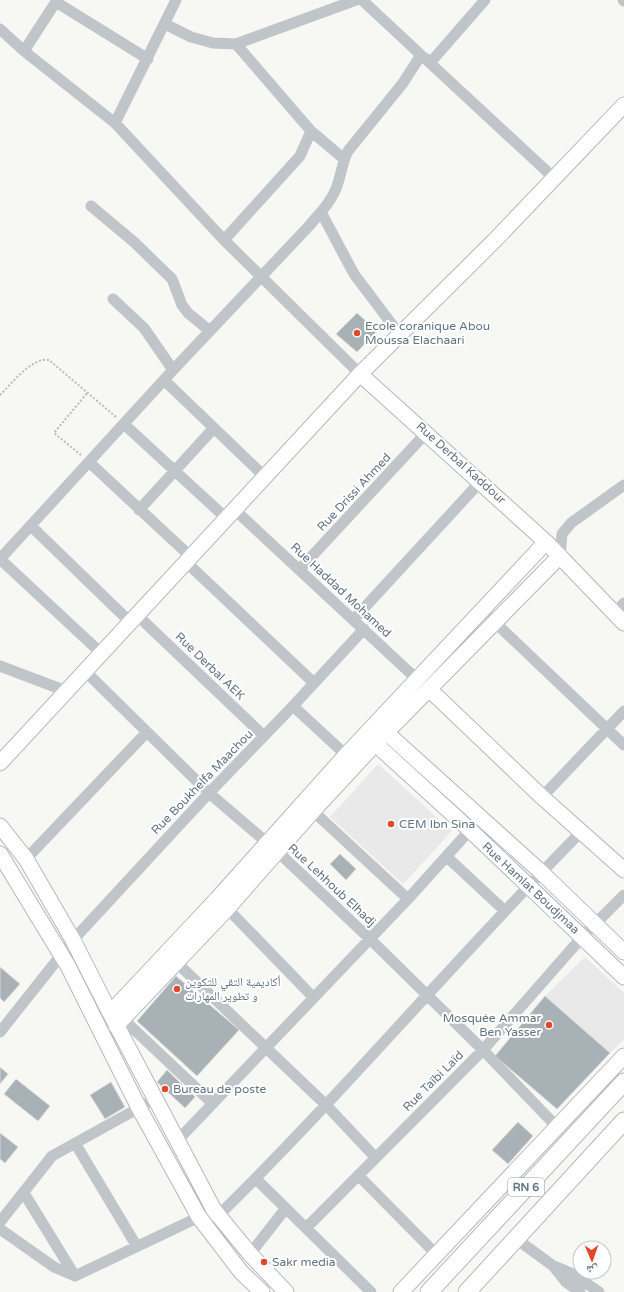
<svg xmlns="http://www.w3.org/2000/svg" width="624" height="1292" font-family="'Varela Round','Noto Naskh Arabic',sans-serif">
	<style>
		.built { fill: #e8e9e8 }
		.building { fill: #a7b1b6; stroke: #d9d9d7 }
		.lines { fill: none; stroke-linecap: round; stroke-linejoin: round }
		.secondary-casing { stroke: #b3b9bd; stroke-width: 17 }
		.primary-casing { stroke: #b4b9bd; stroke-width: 19 }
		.path { stroke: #b8bcbf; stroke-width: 2; stroke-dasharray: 2 2; stroke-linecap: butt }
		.street { stroke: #c0c5c9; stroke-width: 11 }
		.secondary { stroke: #fff; stroke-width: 15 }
		.primary { stroke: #fff; stroke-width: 17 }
		.poi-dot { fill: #e44728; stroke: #fff; stroke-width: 1.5 }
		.labels { text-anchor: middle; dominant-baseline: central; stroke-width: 4; stroke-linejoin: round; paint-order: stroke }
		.shield { fill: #fff; stroke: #919ea6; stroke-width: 1 }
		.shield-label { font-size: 11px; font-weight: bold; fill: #627580 }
		.poi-label { font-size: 12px; fill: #627580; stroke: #fff; text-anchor: start }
		.street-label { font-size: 12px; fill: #627580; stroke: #fff }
	</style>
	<rect width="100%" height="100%" fill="#f7f7f4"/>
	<path class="built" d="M 378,764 L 452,831 L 403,884 L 330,817 Z
		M 585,957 L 624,993 L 624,1039 L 610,1053 L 545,996 Z"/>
	<path class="building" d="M 357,313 L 377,331 L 357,352 L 336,334 Z
		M 340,854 L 356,869 L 346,880 L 330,864 Z
		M 0,967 L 20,984 L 4,1002 L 0,998 Z
		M 176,976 L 239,1030 L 197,1076 L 137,1021 Z
		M 545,996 L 610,1053 L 557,1109 L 495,1056 Z
		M 0,1067 L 8,1074 L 0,1084 Z
		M 167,1070 L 195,1097 L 185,1108 L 157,1082 Z
		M 16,1079 L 50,1106 L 38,1121 L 4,1094 Z
		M 111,1082 L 125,1107 L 105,1119 L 90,1095 Z
		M 518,1122 L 533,1136 L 508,1164 L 492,1150 Z
		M 0,1133 L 18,1147 L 5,1163 L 0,1159 Z"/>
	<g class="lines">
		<g class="secondary-casing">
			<path id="secondary" d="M 360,374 L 546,542 L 624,623
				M 430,690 L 542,797 L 624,870
				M 379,726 L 541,872 L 624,952
				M 368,737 L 470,830 L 624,977
				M 0,763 L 360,374 L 495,240 L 624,105
				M 0,826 L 26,859 L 73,940 L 110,1013 L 214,1210 L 250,1254 L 286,1292
				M 0,854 L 68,966 L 139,1108 L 199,1217 L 241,1272 L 262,1292
				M 110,1013 L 217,899 L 346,755 L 546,542
				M 116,1026 L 227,909 L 313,811 L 376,743 L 560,556
				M 401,1292 L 624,1056"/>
		</g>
		<g class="primary-casing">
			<path id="primary" d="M 429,1292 L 624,1082
				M 467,1292 L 624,1121"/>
		</g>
		<path class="path" d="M 0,395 C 12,383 32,357 49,360 L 116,417
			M 81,455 L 54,433 L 88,392"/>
		<path class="street" d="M 623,0 L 624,1
			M 56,2 L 148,59
			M 165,24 L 191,37 L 213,43 L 236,44 L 356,0
			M 0,29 L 24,51 L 115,123 L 224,240 L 360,374
			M 236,44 L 311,131
			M 24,51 L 57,0
			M 425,58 L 430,63 L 485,0
			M 430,63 L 554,178
			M 115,123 L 176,0
			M 91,206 L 134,242 L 172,279 L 182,305 L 188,313 L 210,331
			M 321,212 L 354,274 L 400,335
			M 224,240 L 300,156 L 311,131 L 344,159
			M 113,299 L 144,328 L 173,370
			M 164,380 L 265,477
			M 125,425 L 226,518
			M 89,462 L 191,557
			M 139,510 L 213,429
			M 235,510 L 422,684
			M 31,526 L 130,622
			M 560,556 L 562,534 L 571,523 L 624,485
			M 0,559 L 173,370 L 309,226 C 317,216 328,206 334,193 C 341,180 341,164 348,151 L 403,83 L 421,55 L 362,0
			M 0,559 L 101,653
			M 186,562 L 314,683
			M 300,569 L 427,432
			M 483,611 L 624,745
			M 614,614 L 624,603
			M 137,615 L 264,736
			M 354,619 L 481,481
			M 0,666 L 66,691
			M 85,671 L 209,793 L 278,852 L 370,939 L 483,1050 L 556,1126
			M 293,706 L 346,755
			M 542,797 L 624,711
			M 313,811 L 408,899
			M 447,857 L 505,911
			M 26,859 L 147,732
			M 223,904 L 313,997
			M 176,962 L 326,1105 L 375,1157
			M 123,1019 L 212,1103
			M 0,1032 L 73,940 L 209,793 L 293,706 L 364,629
			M 177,1141 L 408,899 L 470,830
			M 75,1143 L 136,1245
			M 358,1175 L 437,1255
			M 256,1179 L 371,1292
			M 24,1193 L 75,1276
			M 0,1222 L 52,1156 L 155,1099
			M 306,1228 L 483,1050 L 583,936 L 624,895
			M 0,1229 L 54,1267 L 75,1276
			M 515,1238 L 552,1265 L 573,1274 L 599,1292
			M 250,1254 L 286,1208
			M 554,1267 L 566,1282 L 580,1292
			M 75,1276 L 199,1217 L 219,1215 C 344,1092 457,957 581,832"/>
		<use href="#secondary" class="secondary"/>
		<use href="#primary" class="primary"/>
	</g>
	<g class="poi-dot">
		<circle cx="357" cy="333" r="4"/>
		<circle cx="391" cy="824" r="4"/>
		<circle cx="177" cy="989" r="4"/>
		<circle cx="549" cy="1025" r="4"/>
		<circle cx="165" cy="1089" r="4"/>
		<circle cx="264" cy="1262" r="4"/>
	</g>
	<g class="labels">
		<rect class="shield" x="508" y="1178" width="36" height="18" rx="3"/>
		<g class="shield-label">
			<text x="526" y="1187">RN 6</text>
		</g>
		<g class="poi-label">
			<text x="365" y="326">Ecole coranique Abou<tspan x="365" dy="14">Moussa Elachaari</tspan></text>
			<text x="399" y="824">CEM Ibn Sina</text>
			<text x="185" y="982">أكاديمية التقي للتكوين<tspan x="185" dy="14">و تطوير المهارات</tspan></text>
			<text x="541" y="1018" text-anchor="end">Mosquée Ammar<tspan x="541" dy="14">Ben Yasser</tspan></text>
			<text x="173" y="1089">Bureau de poste</text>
			<text x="272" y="1262">Sakr media</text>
		</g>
		<g class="street-label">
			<text transform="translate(461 463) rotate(42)">Rue Derbal Kaddour</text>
			<text transform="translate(354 492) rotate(-47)">Rue Drissi Ahmed</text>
			<text transform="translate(341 590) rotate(43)">Rue Haddad Mohamed</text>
			<text transform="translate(210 666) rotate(44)">Rue Derbal AEK</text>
			<text transform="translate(202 782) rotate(-46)">Rue Boukhelfa Maachou</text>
			<text transform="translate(332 885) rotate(43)">Rue Lehhoub Elhadj</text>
			<text transform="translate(531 888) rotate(43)">Rue Hamlat Boudjmaa</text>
			<text transform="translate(433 1081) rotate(-45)">Rue Taïbi Laïd</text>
		</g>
	</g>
	<g transform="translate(592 1260) rotate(178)"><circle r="19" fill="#ffffff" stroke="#c0c8cc"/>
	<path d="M0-3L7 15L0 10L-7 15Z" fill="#e44728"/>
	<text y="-6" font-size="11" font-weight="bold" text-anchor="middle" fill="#627580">ش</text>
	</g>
</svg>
